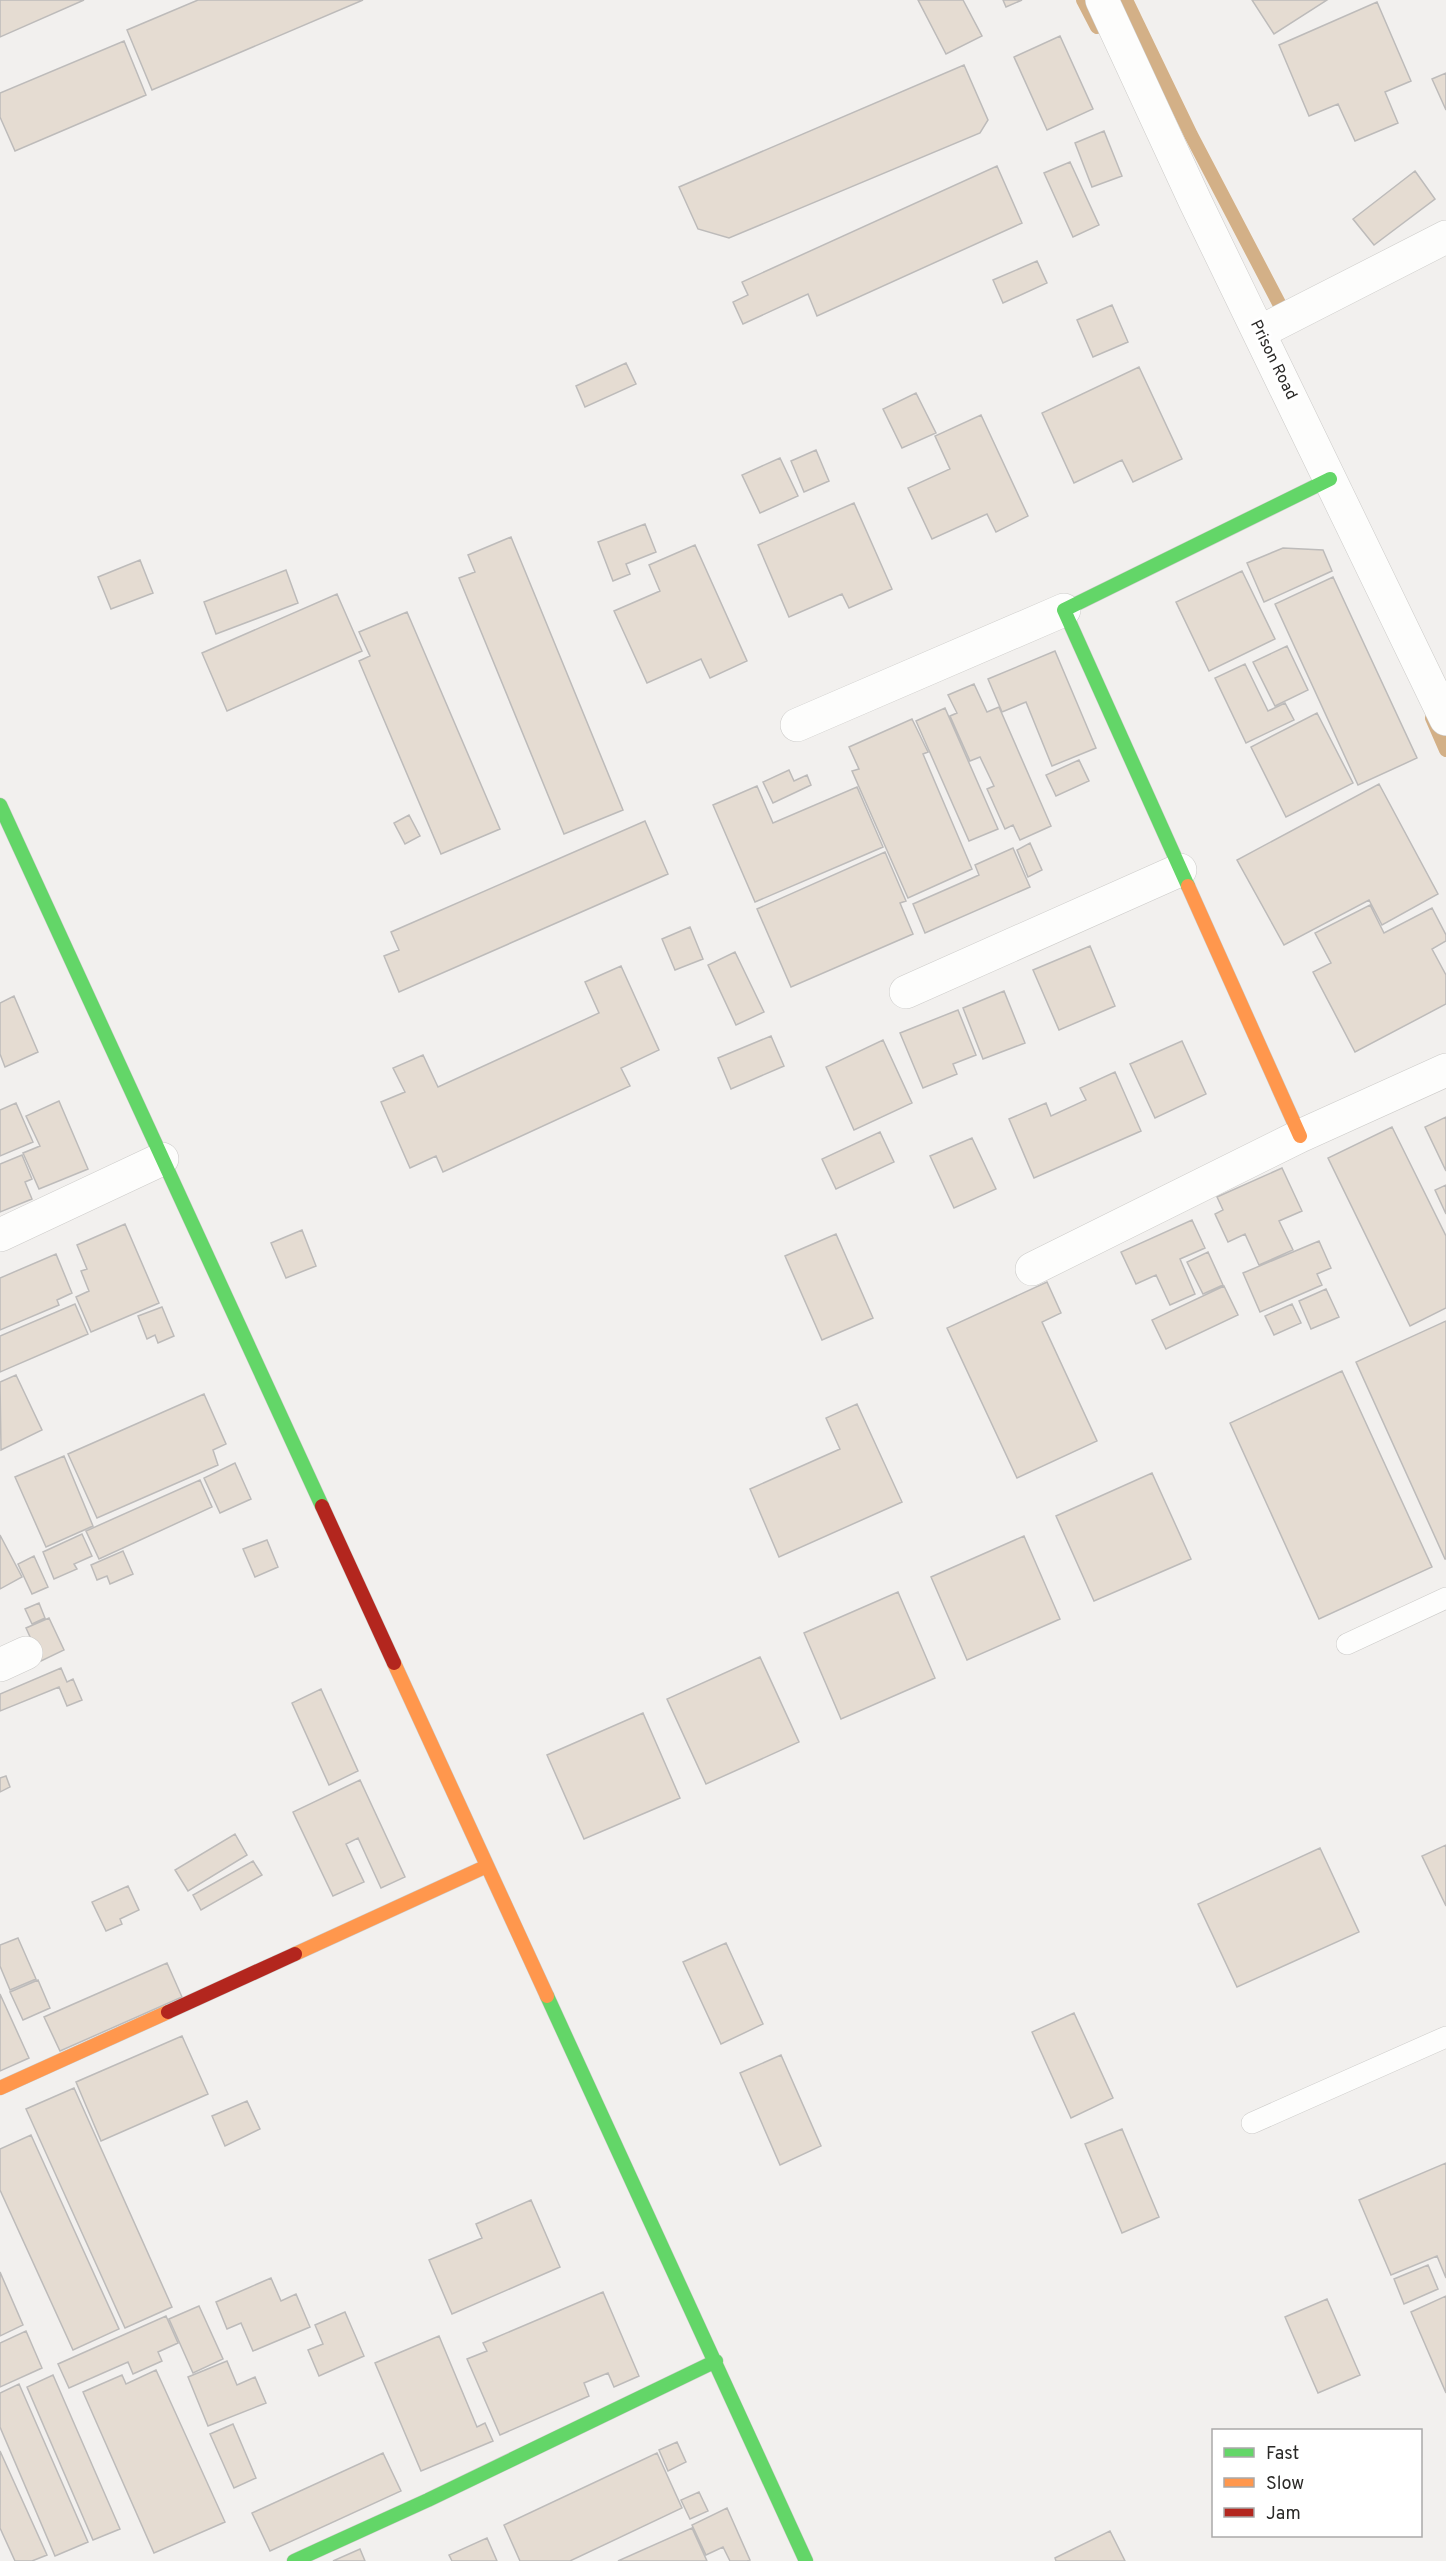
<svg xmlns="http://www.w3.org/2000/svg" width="1446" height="2561" font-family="Overpass,sans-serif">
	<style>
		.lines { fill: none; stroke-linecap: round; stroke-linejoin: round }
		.stream { stroke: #d3b087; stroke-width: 14 }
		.building { fill: #e5dcd2; stroke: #bdbbba; stroke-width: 1.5 }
		.lane-casing { stroke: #cccbc9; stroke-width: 22 }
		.street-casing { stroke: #cccbc9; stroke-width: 34 }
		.fast-casing { stroke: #cccbc9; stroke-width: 15 }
		.slow-casing { stroke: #cccbc9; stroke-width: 15 }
		.jam-casing { stroke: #cccbc9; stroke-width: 15 }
		.lane { stroke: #fdfdfc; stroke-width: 21 }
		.street { stroke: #fdfdfc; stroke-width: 33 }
		.fast { stroke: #63d668; stroke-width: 14 }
		.slow { stroke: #ff974d; stroke-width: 14 }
		.jam { stroke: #b3261e; stroke-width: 14 }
		.labels { text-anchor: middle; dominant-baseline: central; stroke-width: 6; stroke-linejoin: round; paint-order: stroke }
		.street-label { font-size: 16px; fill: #2a2927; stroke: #fff }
	</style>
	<rect width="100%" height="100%" fill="#f2f0ee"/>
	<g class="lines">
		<path class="stream" d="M 1083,0 L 1097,27
			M 1126,0 L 1191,135 L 1282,309
			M 1432,718 L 1446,750"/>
	</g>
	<path class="building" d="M 0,0 L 84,0 L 0,37 Z
		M 198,0 L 363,0 L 152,90 L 127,30 Z
		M 918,0 L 963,0 L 982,36 L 946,54 Z
		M 1003,0 L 1022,0 L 1006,7 Z
		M 1252,0 L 1327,0 L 1274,34 Z
		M 1377,2 L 1411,81 L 1385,92 L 1398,123 L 1355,141 L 1338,104 L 1309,116 L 1279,45 Z
		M 1060,36 L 1093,109 L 1047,130 L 1014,57 Z
		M 124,41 L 146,95 L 15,151 L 0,117 L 0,93 Z
		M 964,65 L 988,120 L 980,133 L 729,238 L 698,229 L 679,187 Z
		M 1446,73 L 1446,110 L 1432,79 Z
		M 1104,131 L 1122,176 L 1092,187 L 1075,143 Z
		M 1070,162 L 1099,225 L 1073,237 L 1044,173 Z
		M 997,166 L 1022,223 L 817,316 L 808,294 L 743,324 L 733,302 L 748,295 L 742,282 Z
		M 1415,171 L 1435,199 L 1374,245 L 1353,219 Z
		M 1037,261 L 1047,283 L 1003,303 L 993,280 Z
		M 1112,305 L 1128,342 L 1093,357 L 1077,320 Z
		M 626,363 L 636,384 L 585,407 L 576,386 Z
		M 1139,367 L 1182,459 L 1133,482 L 1122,460 L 1074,483 L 1042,413 Z
		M 916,393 L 936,433 L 902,448 L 883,409 Z
		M 981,415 L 1028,516 L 996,532 L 987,514 L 932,539 L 908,488 L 950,469 L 935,436 Z
		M 816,450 L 829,481 L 804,492 L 791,461 Z
		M 780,458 L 798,496 L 760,513 L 742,475 Z
		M 854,503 L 892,589 L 849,608 L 842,594 L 789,617 L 758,545 Z
		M 645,524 L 656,552 L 626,564 L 630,574 L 613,581 L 598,542 Z
		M 511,537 L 623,810 L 564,834 L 459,578 L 475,572 L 468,555 Z
		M 695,545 L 747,661 L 710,678 L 701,659 L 647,683 L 614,611 L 660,591 L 649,565 Z
		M 1283,548 L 1323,550 L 1332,571 L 1264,602 L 1247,563 Z
		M 140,560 L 153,593 L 111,609 L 98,577 Z
		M 286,570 L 298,603 L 216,634 L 204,602 Z
		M 1242,571 L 1275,639 L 1209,671 L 1176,602 Z
		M 1333,577 L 1417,758 L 1358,785 L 1275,604 Z
		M 337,594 L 362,651 L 227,711 L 202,653 Z
		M 407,612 L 500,829 L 441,854 L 359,661 L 370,656 L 359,632 Z
		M 1287,646 L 1308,690 L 1275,706 L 1253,662 Z
		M 1055,651 L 1096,748 L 1052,766 L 1026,702 L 1002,712 L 988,679 Z
		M 1245,664 L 1268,711 L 1285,703 L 1294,720 L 1246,743 L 1215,678 Z
		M 974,684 L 987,712 L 999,707 L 1051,826 L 1020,840 L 1013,825 L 1005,829 L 987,789 L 994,786 L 980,757 L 970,761 L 950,716 L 957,713 L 948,695 Z
		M 945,708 L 998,829 L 969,841 L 916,721 Z
		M 1317,713 L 1353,783 L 1286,817 L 1251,747 Z
		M 912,719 L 928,752 L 923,754 L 972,869 L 908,898 L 852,771 L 859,769 L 849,747 Z
		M 1079,760 L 1089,781 L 1056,796 L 1046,775 Z
		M 789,770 L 794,781 L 807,775 L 811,785 L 773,803 L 763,782 Z
		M 1379,784 L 1438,894 L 1382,925 L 1369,900 L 1284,945 L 1237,860 Z
		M 757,786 L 773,823 L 857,787 L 883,847 L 755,902 L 713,805 Z
		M 409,815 L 420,836 L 405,844 L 394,823 Z
		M 645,821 L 668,874 L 399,992 L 384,956 L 399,950 L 391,932 Z
		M 1030,843 L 1042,870 L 1028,877 L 1017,850 Z
		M 1013,848 L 1030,887 L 925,933 L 913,904 L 979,875 L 975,865 Z
		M 885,852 L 906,901 L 900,903 L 913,934 L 791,987 L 757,909 Z
		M 1370,905 L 1384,933 L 1432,908 L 1446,935 L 1446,941 L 1432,949 L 1446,975 L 1446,1004 L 1355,1052 L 1313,972 L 1331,963 L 1315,933 Z
		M 690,927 L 703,959 L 675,970 L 662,939 Z
		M 1090,946 L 1115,1006 L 1059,1030 L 1033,970 Z
		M 735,952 L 764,1012 L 736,1025 L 708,965 Z
		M 621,966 L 659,1050 L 621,1068 L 630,1086 L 443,1172 L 436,1156 L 410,1168 L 381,1102 L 405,1092 L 393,1068 L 423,1055 L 438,1087 L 599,1013 L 585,982 Z
		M 1004,991 L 1025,1043 L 983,1059 L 963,1008 Z
		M 14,996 L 38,1052 L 5,1067 L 0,1054 L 0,1003 Z
		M 958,1010 L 976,1055 L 953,1064 L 957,1074 L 923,1088 L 900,1033 Z
		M 771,1036 L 784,1066 L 731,1089 L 718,1058 Z
		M 883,1040 L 912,1103 L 854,1130 L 826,1067 Z
		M 1182,1041 L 1206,1094 L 1155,1118 L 1130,1064 Z
		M 1115,1072 L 1141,1131 L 1034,1178 L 1009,1119 L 1046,1103 L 1051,1116 L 1086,1100 L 1080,1088 Z
		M 59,1101 L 88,1169 L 39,1189 L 23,1153 L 40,1146 L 26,1116 Z
		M 16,1103 L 33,1142 L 0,1156 L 0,1110 Z
		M 1446,1117 L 1446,1171 L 1425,1127 Z
		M 1392,1127 L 1446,1236 L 1446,1308 L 1410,1326 L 1328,1158 Z
		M 880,1132 L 894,1162 L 836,1189 L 822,1159 Z
		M 972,1138 L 996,1189 L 954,1208 L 930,1156 Z
		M 22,1155 L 32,1179 L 25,1182 L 32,1199 L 0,1212 L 0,1164 Z
		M 1282,1168 L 1302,1211 L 1279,1221 L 1293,1250 L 1259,1265 L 1245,1234 L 1228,1242 L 1215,1214 L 1223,1210 L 1217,1197 Z
		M 1446,1185 L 1446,1214 L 1435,1190 Z
		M 1192,1220 L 1205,1248 L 1180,1259 L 1195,1294 L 1170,1305 L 1156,1275 L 1136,1284 L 1121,1252 Z
		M 125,1224 L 159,1303 L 91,1332 L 76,1297 L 89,1291 L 81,1271 L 87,1269 L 77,1245 Z
		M 302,1230 L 316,1266 L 286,1278 L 271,1243 Z
		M 836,1234 L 873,1318 L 822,1340 L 785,1256 Z
		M 1319,1241 L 1331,1268 L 1317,1274 L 1322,1285 L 1260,1312 L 1243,1273 Z
		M 1208,1252 L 1223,1285 L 1203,1294 L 1187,1262 Z
		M 56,1254 L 72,1293 L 57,1300 L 59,1305 L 0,1330 L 0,1278 Z
		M 1047,1282 L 1061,1313 L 1042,1322 L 1097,1441 L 1017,1478 L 947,1328 Z
		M 1224,1286 L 1238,1315 L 1166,1349 L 1152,1320 Z
		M 1326,1289 L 1339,1317 L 1311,1329 L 1299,1301 Z
		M 75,1304 L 88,1334 L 0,1372 L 0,1336 Z
		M 1292,1304 L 1301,1323 L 1274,1335 L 1265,1316 Z
		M 162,1307 L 174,1336 L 158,1343 L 155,1335 L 147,1339 L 138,1316 Z
		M 1446,1321 L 1446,1559 L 1445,1559 L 1356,1362 Z
		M 1342,1371 L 1432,1567 L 1319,1619 L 1230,1423 Z
		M 16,1375 L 42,1430 L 1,1450 L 0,1382 Z
		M 204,1394 L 226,1444 L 213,1450 L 218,1465 L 97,1518 L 68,1454 Z
		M 857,1404 L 902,1502 L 779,1557 L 750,1489 L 840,1449 L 826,1418 Z
		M 64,1456 L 93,1526 L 46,1547 L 15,1477 Z
		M 235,1463 L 251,1499 L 220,1513 L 204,1478 Z
		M 1152,1473 L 1191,1559 L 1094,1601 L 1056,1516 Z
		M 200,1480 L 212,1507 L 99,1559 L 86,1531 Z
		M 82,1534 L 92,1556 L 74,1564 L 77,1569 L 54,1579 L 43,1552 Z
		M 0,1535 L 22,1577 L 0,1589 Z
		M 1024,1536 L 1060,1619 L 967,1660 L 931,1577 Z
		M 267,1540 L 278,1567 L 255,1577 L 243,1549 Z
		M 123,1551 L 133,1574 L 110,1584 L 107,1576 L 97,1580 L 91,1565 Z
		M 34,1556 L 48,1587 L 32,1594 L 18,1564 Z
		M 898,1592 L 935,1678 L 841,1719 L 804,1633 Z
		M 39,1603 L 45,1618 L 32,1624 L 25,1609 Z
		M 49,1618 L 64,1650 L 41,1661 L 26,1628 Z
		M 760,1657 L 799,1742 L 706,1784 L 667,1699 Z
		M 61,1668 L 67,1682 L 73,1679 L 82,1700 L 67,1706 L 59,1687 L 0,1711 L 0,1694 Z
		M 321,1689 L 358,1771 L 329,1785 L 292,1703 Z
		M 643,1713 L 680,1798 L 584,1839 L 547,1755 Z
		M 6,1776 L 10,1787 L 0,1792 L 0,1778 Z
		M 360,1780 L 405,1877 L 381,1888 L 358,1838 L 346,1844 L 364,1882 L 333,1896 L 293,1812 Z
		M 235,1834 L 247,1855 L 188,1891 L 175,1870 Z
		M 1446,1845 L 1446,1906 L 1422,1856 Z
		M 1320,1848 L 1359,1932 L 1237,1987 L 1198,1904 Z
		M 253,1861 L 262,1875 L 201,1910 L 193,1895 Z
		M 128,1886 L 139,1910 L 120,1919 L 122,1924 L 106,1931 L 92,1902 Z
		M 18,1938 L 36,1979 L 10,1990 L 0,1966 L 0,1945 Z
		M 726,1943 L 763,2024 L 721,2044 L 683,1962 Z
		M 167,1963 L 182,1997 L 60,2051 L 44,2017 Z
		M 38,1980 L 50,2008 L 23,2020 L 10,1992 Z
		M 0,1994 L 29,2058 L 0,2071 Z
		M 1074,2013 L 1113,2098 L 1071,2118 L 1032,2032 Z
		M 182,2036 L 208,2094 L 101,2141 L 76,2082 Z
		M 781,2055 L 821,2146 L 780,2165 L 740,2073 Z
		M 74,2088 L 172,2307 L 125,2328 L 26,2109 Z
		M 247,2101 L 260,2129 L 225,2146 L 212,2116 Z
		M 1122,2129 L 1159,2217 L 1122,2233 L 1085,2144 Z
		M 31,2135 L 119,2329 L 73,2350 L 0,2190 L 0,2149 Z
		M 1446,2163 L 1446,2278 L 1437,2256 L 1391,2275 L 1359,2200 Z
		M 531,2200 L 560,2267 L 452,2314 L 429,2260 L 482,2238 L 476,2224 Z
		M 1428,2265 L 1438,2289 L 1404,2304 L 1394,2279 Z
		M 0,2272 L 23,2325 L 0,2336 Z
		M 271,2278 L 281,2301 L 296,2294 L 310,2327 L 253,2351 L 241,2323 L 227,2329 L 216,2302 Z
		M 603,2292 L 639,2376 L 614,2387 L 608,2373 L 584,2383 L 589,2396 L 500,2435 L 467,2359 L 487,2351 L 483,2343 Z
		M 1446,2296 L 1446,2393 L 1411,2312 Z
		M 1327,2299 L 1360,2375 L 1318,2393 L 1285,2317 Z
		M 199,2306 L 223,2359 L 193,2373 L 169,2319 Z
		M 345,2312 L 364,2356 L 319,2376 L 308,2350 L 323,2344 L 315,2325 Z
		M 166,2316 L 178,2343 L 158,2352 L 162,2361 L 133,2374 L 128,2362 L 69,2388 L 58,2364 Z
		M 26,2331 L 42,2368 L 0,2387 L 0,2343 Z
		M 439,2336 L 477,2427 L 485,2423 L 493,2441 L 421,2471 L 375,2363 Z
		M 227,2361 L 237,2385 L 255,2377 L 266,2403 L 208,2426 L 188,2377 Z
		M 156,2370 L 225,2522 L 154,2553 L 83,2392 L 122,2375 L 126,2384 Z
		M 53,2375 L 120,2529 L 93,2540 L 27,2387 Z
		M 19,2384 L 88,2542 L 55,2556 L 0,2427 L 0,2393 Z
		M 233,2424 L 256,2478 L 234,2488 L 210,2434 Z
		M 677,2442 L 686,2462 L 668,2471 L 659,2450 Z
		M 0,2451 L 47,2555 L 32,2561 L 15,2561 L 0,2528 Z
		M 383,2453 L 401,2491 L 270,2551 L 252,2513 Z
		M 657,2453 L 682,2508 L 570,2561 L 520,2561 L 504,2525 Z
		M 699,2492 L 708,2511 L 690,2519 L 681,2500 Z
		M 727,2508 L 750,2560 L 747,2561 L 730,2561 L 723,2547 L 706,2555 L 692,2525 Z
		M 692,2528 L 707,2561 L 618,2561 Z
		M 1110,2531 L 1125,2561 L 1056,2561 L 1055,2558 Z
		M 487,2538 L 497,2561 L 452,2561 L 449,2555 Z
		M 360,2549 L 365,2561 L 333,2561 Z"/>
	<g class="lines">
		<g class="lane-casing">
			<path id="lane" d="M 1347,1644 L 1446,1598
				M 1252,2123 L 1446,2037"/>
		</g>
		<g class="street-casing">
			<path id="street" d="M 1102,0 L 1195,201 L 1446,719
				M 1260,332 L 1446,237
				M 797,725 L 1064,610
				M 906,992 L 1180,870
				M 0,1235 L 162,1159
				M 1032,1269 L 1300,1136 L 1446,1070
				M 0,1665 L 26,1653"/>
		</g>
		<g class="fast-casing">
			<path id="fast" d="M 0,805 L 322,1506
				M 1188,886 L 1064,610 L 1330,479
				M 547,1996 L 806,2561
				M 294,2561 L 428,2500 L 716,2361"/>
		</g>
		<g class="slow-casing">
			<path id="slow" d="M 1188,886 L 1300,1136
				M 394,1663 L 547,1996
				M 295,1954 L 487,1866
				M 0,2088 L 168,2012"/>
		</g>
		<g class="jam-casing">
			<path id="jam" d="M 322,1506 L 394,1663
				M 168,2012 L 295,1954"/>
		</g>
		<use href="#lane" class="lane"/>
		<use href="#street" class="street"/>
		<use href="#fast" class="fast"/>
		<use href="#slow" class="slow"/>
		<use href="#jam" class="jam"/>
	</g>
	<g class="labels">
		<g class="street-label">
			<text transform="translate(1273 360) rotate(64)">Prison Road</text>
		</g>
	</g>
	<rect x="1212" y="2429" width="210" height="108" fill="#ffffff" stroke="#aaa9a9" stroke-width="1.5"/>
	<rect x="1224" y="2448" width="30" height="9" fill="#63d668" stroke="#aaa9a9" stroke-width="1.5"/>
	<text x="1266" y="2459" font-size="18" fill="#2a2927">Fast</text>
	<rect x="1224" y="2478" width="30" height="9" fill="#ff974d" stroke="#aaa9a9" stroke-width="1.5"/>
	<text x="1266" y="2489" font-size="18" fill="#2a2927">Slow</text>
	<rect x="1224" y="2508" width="30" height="9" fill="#b3261e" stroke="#aaa9a9" stroke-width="1.5"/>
	<text x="1266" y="2519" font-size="18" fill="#2a2927">Jam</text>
</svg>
